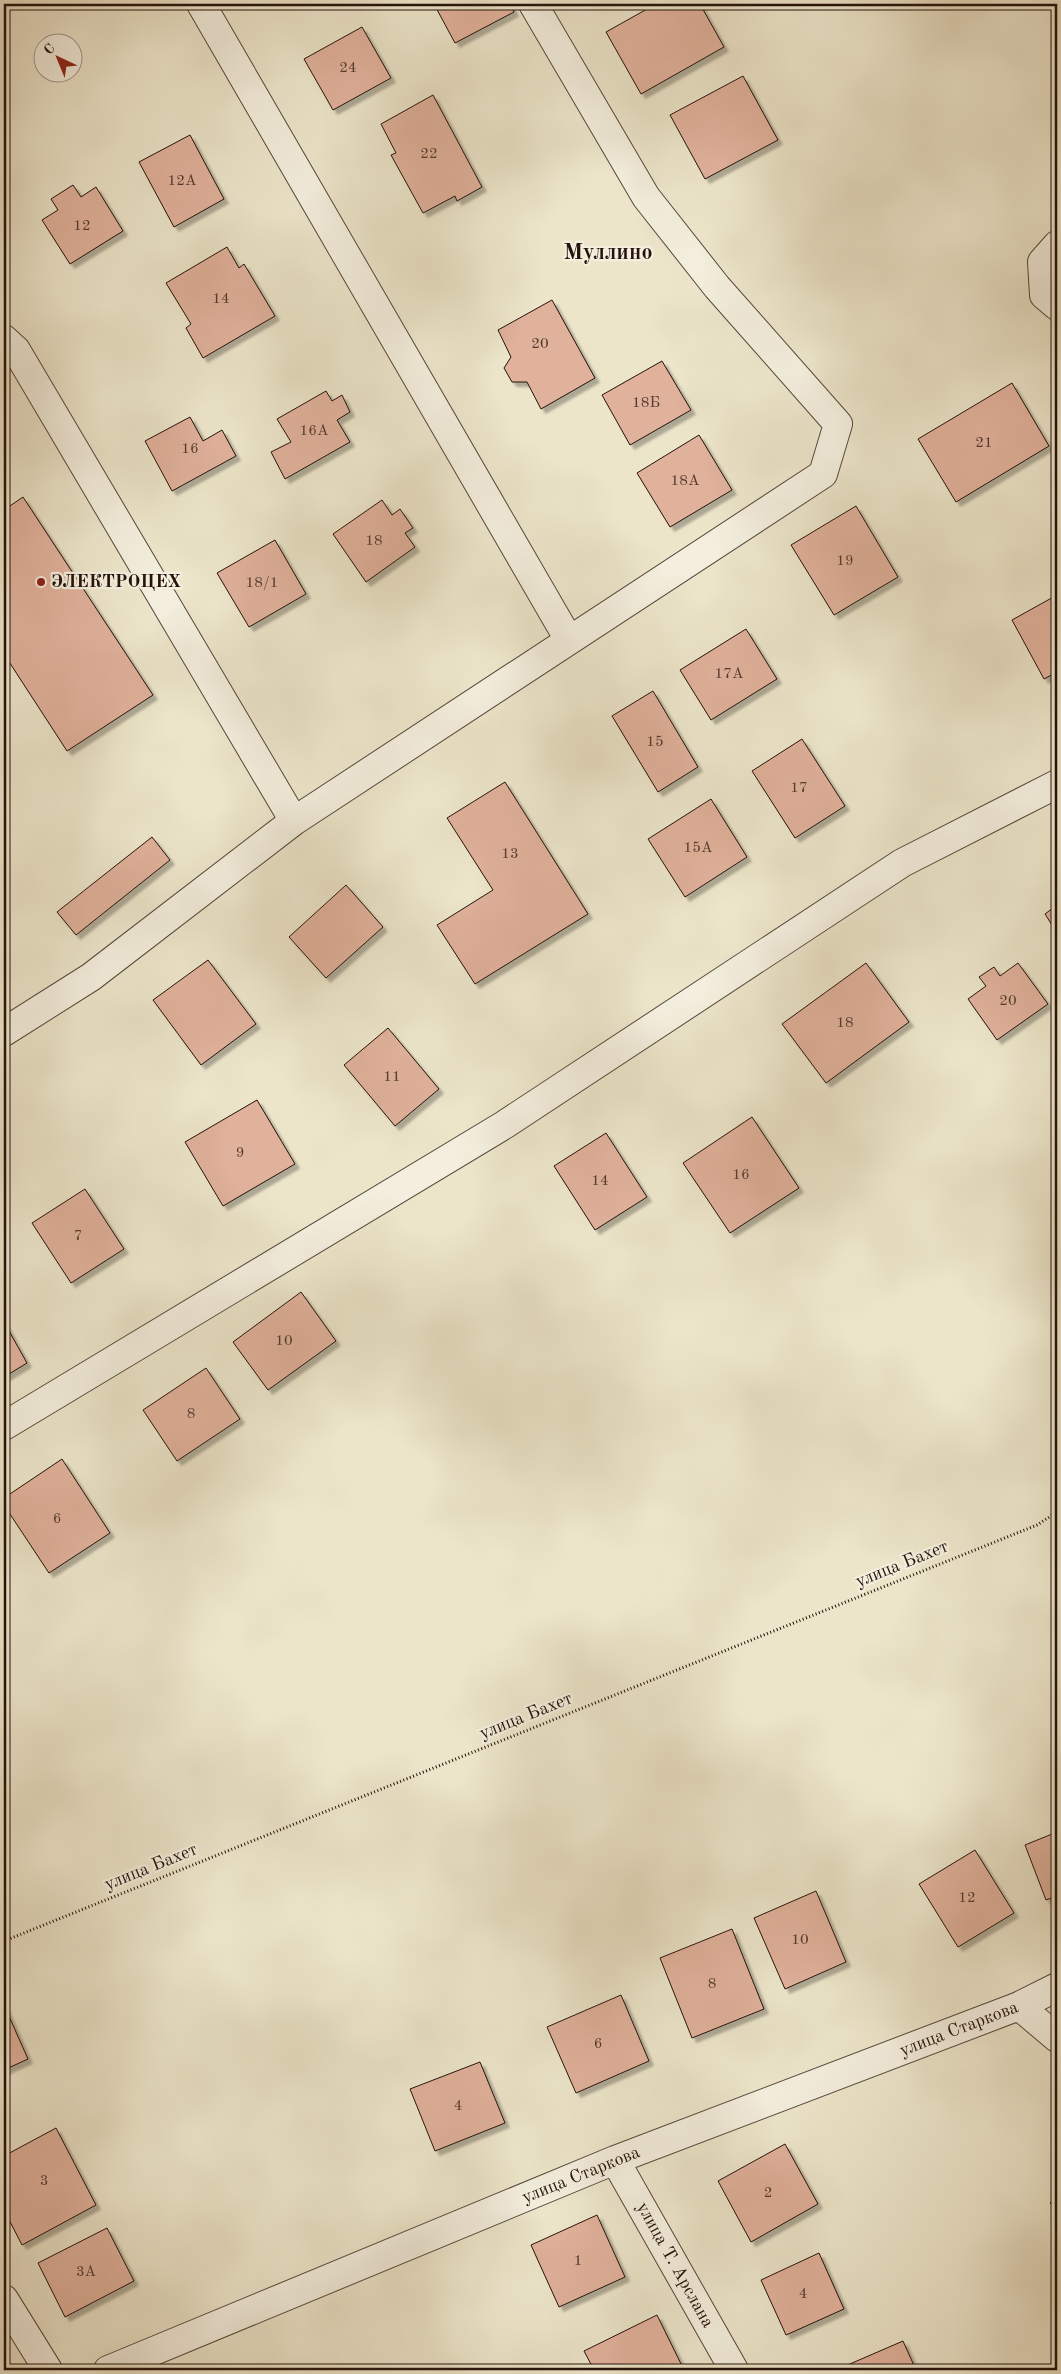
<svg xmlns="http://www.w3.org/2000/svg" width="1061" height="2374" font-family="'Old Standard TT',serif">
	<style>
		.building { fill: #e0b19b; stroke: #24120b; filter: url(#shadow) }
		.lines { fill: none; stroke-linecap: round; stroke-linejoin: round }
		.minor-casing { stroke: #56473b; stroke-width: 30 }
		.path { stroke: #24120b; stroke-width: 3; stroke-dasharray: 1 2.5; stroke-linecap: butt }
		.minor { stroke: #f3eedd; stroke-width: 28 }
		.poi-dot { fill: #8f2418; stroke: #f3eedd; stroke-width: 2 }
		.labels { text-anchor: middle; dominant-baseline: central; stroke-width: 4.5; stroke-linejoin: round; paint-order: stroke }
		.number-label { font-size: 15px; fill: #533a2f }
		.poi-label { font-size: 18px; font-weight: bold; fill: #24120b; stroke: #f3eedd; text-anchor: start }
		.street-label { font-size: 18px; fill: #24120b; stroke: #f3eedd }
		.district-label { font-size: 22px; font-weight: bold; fill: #24120b; stroke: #f3eedd }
	</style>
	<defs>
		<filter id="shadow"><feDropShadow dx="4.5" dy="4.5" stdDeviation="1" flood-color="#0004"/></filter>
	</defs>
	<rect width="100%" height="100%" fill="#ece5ca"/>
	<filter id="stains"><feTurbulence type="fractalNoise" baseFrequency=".004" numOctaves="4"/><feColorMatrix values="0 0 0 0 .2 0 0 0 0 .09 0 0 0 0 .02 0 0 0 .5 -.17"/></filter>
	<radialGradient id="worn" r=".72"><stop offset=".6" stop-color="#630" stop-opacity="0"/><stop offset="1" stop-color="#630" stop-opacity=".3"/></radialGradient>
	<path class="building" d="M 434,4 L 510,4 L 514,12 L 455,43 Z
		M 656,4 L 700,4 L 724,47 L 641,94 L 606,32 Z
		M 362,27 L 391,78 L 333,110 L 304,59 Z
		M 743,76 L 778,140 L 705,179 L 670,115 Z
		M 433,95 L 482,187 L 457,201 L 455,196 L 423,213 L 391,155 L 396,153 L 381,124 Z
		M 190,135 L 224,199 L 174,227 L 139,162 Z
		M 73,185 L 81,197 L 96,187 L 123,231 L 70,264 L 42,220 L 58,210 L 51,199 Z
		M 227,247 L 239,268 L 244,264 L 275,316 L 203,358 L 186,328 L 191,324 L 166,283 Z
		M 552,300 L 595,378 L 541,409 L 527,382 L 512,382 L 504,368 L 511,357 L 498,330 Z
		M 662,361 L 691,410 L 630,445 L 602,395 Z
		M 1012,383 L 1049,446 L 956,502 L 918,439 Z
		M 326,391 L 332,401 L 342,395 L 350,412 L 337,420 L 350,442 L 285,479 L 271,452 L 291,442 L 277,419 Z
		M 190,417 L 203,441 L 222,430 L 236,456 L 172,491 L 145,441 Z
		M 699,435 L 732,490 L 670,527 L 637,473 Z
		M 23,497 L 153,695 L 67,751 L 4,654 L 4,510 Z
		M 382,500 L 392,515 L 400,509 L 413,528 L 405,533 L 415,547 L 366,582 L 333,534 Z
		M 856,506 L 898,577 L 834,615 L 791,545 Z
		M 275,540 L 306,594 L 249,627 L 217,573 Z
		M 1057,595 L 1057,672 L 1044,679 L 1012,620 Z
		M 746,629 L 777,679 L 711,720 L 680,670 Z
		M 653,691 L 698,767 L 658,792 L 612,716 Z
		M 802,739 L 845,806 L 795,838 L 752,771 Z
		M 505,782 L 588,914 L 475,984 L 437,925 L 493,890 L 447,818 Z
		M 711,799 L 747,857 L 685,897 L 648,839 Z
		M 152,837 L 170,860 L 76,935 L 57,912 Z
		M 346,885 L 383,927 L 326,978 L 289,937 Z
		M 1057,905 L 1057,933 L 1045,914 Z
		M 208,960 L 256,1024 L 201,1065 L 153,1000 Z
		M 866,963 L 909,1022 L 826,1083 L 782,1024 Z
		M 1018,963 L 1048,1004 L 997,1040 L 968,999 L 986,986 L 979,977 L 994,967 L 1000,976 Z
		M 388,1028 L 439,1089 L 395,1126 L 344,1065 Z
		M 257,1100 L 295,1164 L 223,1206 L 185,1142 Z
		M 752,1117 L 799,1188 L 730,1233 L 683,1163 Z
		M 606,1133 L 647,1197 L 595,1230 L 554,1166 Z
		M 85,1189 L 124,1249 L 71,1283 L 32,1223 Z
		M 301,1292 L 336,1341 L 268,1390 L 233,1342 Z
		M 4,1322 L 27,1363 L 4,1377 Z
		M 206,1368 L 240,1419 L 177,1461 L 143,1410 Z
		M 62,1459 L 110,1533 L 49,1573 L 4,1505 L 4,1498 Z
		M 1057,1832 L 1057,1896 L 1046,1900 L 1025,1845 Z
		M 975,1850 L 1014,1913 L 958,1947 L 919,1884 Z
		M 816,1891 L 846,1962 L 785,1989 L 754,1918 Z
		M 732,1929 L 764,2009 L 692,2038 L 660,1958 Z
		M 621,1995 L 649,2061 L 576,2093 L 547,2027 Z
		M 4,2005 L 28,2059 L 4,2070 Z
		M 480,2062 L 505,2123 L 435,2151 L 410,2089 Z
		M 56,2128 L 96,2205 L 22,2245 L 4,2210 L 4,2156 Z
		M 785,2144 L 818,2204 L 751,2242 L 718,2181 Z
		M 1057,2195 L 1057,2210 L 1050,2203 Z
		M 597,2215 L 625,2277 L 559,2307 L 531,2245 Z
		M 107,2228 L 134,2281 L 65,2317 L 38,2263 Z
		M 819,2253 L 844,2309 L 786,2335 L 761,2280 Z
		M 657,2315 L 684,2370 L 594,2370 L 584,2351 Z
		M 903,2341 L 916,2370 L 836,2370 Z
		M 238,2365 L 241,2370 L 228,2370 Z"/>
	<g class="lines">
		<g class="minor-casing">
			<path id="minor" d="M 201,4 L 569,640
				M 1057,245 L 1042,262 L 1044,295 L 1057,306
				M 4,339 L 16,350 L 294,821 L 91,977 L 4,1032
				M 294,821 L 823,474 L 838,424 L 717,287 L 646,197 L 533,4
				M 4,1426 L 504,1125 L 902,863 L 1057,784
				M 1019,2006 L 1057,2038
				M 615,2160 L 734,2370
				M 4,2299 L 48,2370
				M 108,2370 L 615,2160 L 1019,2006 L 1057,1987"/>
		</g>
		<path class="path" d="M 4,1941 L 1037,1525 L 1057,1512"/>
		<use href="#minor" class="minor"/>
	</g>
	<circle class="poi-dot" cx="41" cy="582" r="5"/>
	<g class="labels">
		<g class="number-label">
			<text x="348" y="68">24</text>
			<text x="429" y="154">22</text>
			<text x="182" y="181">12А</text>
			<text x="82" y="226">12</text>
			<text x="221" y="299">14</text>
			<text x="540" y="344">20</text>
			<text x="646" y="403">18Б</text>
			<text x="314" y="431">16А</text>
			<text x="984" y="443">21</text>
			<text x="190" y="449">16</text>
			<text x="685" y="481">18А</text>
			<text x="374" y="541">18</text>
			<text x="845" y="561">19</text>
			<text x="262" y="583">18/1</text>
			<text x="729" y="674">17А</text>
			<text x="655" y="742">15</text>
			<text x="799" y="788">17</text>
			<text x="698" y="848">15А</text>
			<text x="510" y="854">13</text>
			<text x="1008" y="1001">20</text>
			<text x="845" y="1023">18</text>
			<text x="392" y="1077">11</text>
			<text x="240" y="1153">9</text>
			<text x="741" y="1175">16</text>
			<text x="600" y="1181">14</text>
			<text x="78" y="1236">7</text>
			<text x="284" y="1341">10</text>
			<text x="191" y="1414">8</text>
			<text x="57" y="1519">6</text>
			<text x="967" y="1898">12</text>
			<text x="800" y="1940">10</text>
			<text x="712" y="1984">8</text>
			<text x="598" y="2044">6</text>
			<text x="458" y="2106">4</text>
			<text x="44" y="2181">3</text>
			<text x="768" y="2193">2</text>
			<text x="578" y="2261">1</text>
			<text x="86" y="2272">3А</text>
			<text x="803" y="2294">4</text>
		</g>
		<g class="poi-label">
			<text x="51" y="582">ЭЛЕКТРОЦЕХ</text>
		</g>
		<g class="street-label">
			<text transform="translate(902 1564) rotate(-22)">улица Бахет</text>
			<text transform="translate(526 1716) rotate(-22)">улица Бахет</text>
			<text transform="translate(151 1867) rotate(-22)">улица Бахет</text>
			<text transform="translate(959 2029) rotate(-21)">улица Старкова</text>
			<text transform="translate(581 2175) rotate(-22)">улица Старкова</text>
			<text transform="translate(675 2265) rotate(61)">улица Т. Арслана</text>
		</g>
		<g class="district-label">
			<text x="608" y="253">Муллино</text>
		</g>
	</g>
	<rect width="1061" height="2374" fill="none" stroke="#ece5ca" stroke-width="20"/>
	<rect x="5" y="5" width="1051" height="2364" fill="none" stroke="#24120b" stroke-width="2.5"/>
	<rect x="10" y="10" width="1041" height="2354" fill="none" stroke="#24120b"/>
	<g transform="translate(58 58) rotate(316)"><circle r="24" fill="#f3eedd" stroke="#a09689"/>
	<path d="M0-4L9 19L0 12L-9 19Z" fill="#8f2418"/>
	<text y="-8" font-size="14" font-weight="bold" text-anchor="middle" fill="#24120b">С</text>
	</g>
	<rect width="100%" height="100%" filter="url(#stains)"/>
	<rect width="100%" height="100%" fill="url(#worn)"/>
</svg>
